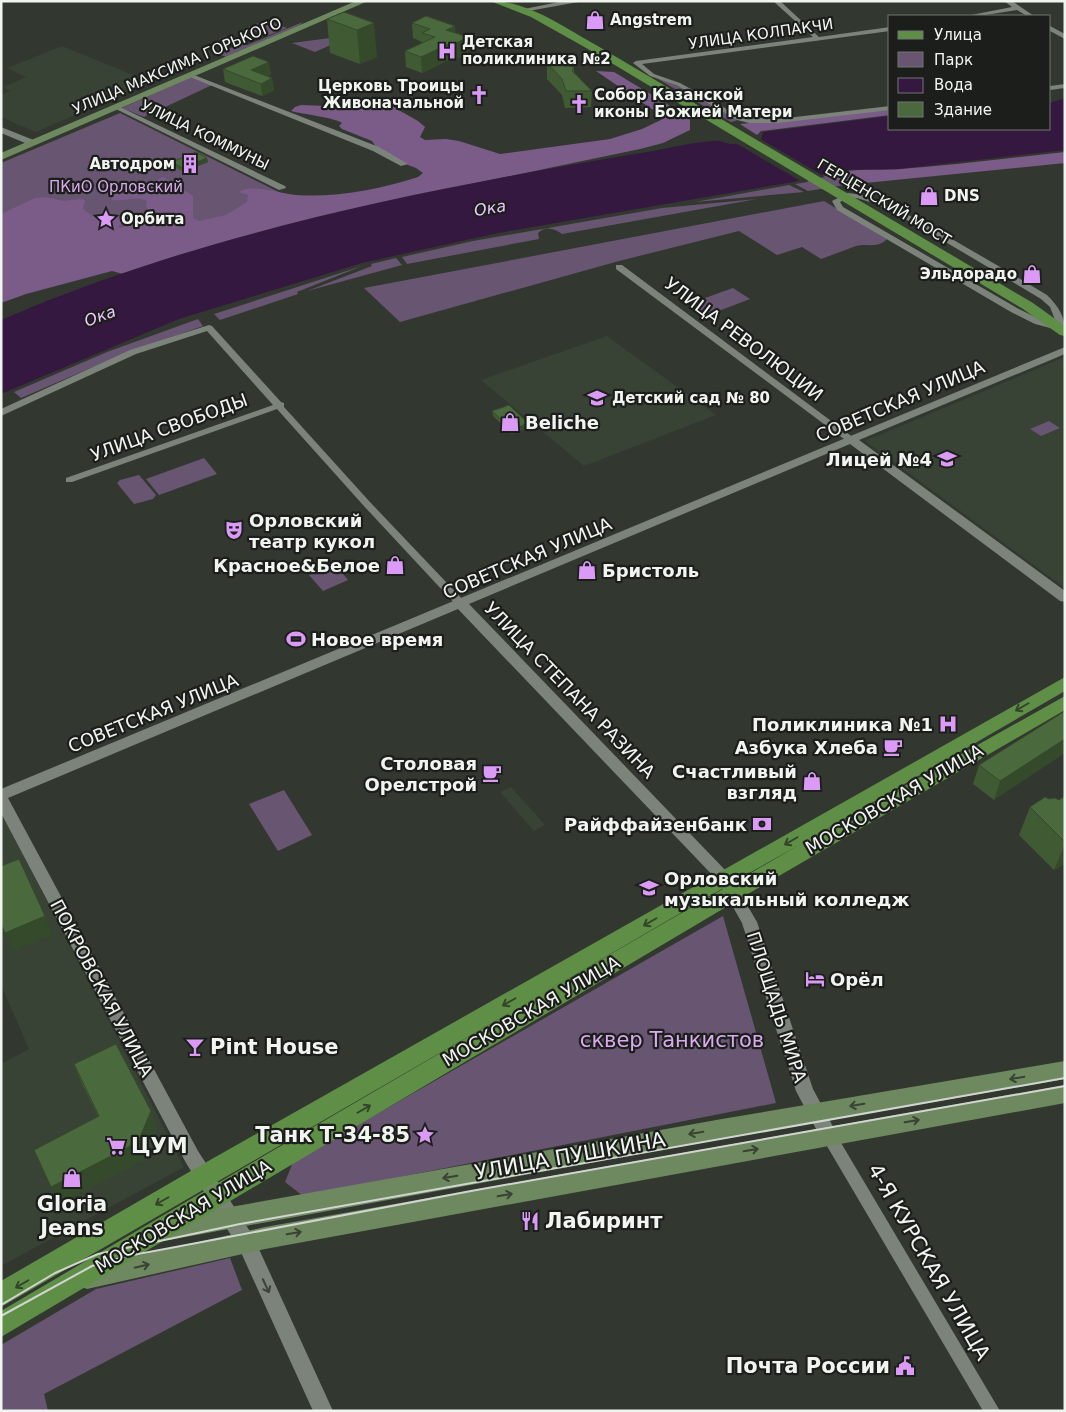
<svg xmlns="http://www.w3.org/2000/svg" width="1066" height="1412" font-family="'DejaVu Sans',sans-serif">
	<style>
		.built { fill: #384235 }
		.green { fill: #685571 }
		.forest { fill: #7b5c89 }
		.water { fill: #34183f }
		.pier { fill: #323830 }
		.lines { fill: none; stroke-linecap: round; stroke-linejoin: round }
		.minor { fill: #7c837a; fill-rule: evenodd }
		.tertiary { fill: #7c837a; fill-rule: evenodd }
		.secondary { fill: #6e8960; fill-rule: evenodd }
		.primary { fill: #5f8f47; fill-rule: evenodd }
		.tram { stroke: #d1d5d0; stroke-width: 2 }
		.wall { fill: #405a34 }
		.shaded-wall { fill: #344a2b }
		.building { fill: #4a693d; stroke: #344a2b }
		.oneway { stroke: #33462a }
		.oneway2 { stroke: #394333 }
		.oneway3 { stroke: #3e413c }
		.labels { text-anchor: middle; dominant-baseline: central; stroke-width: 4.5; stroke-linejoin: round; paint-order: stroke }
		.far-poi-label { font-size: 15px; font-weight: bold; fill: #f1f5f0; stroke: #1c1e1b; text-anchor: start }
		.far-street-label { font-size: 15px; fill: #f1f5f0; stroke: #1c1e1b }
		.far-park-label { font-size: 15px; fill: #d9aaee; stroke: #1c1e1b }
		.far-water-label { font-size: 16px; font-style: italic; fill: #edc7fe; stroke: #1c1e1b }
		.street-label { font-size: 18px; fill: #f1f5f0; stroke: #1c1e1b }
		.poi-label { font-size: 18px; font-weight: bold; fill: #f1f5f0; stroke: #1c1e1b; text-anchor: end }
		.near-park-label { font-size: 21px; fill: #d9aaee; stroke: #1c1e1b }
		.near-poi-label { font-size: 21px; font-weight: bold; fill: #f1f5f0; stroke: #1c1e1b; text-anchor: start }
		.near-street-label { font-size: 21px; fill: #f1f5f0; stroke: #1c1e1b }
	</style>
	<rect width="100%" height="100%" fill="#323830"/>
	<path class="built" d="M 62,46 L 150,82 L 36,132 L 1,117 L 1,95 L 10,91 L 3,87 L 26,77 L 7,68 Z
		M 607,336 L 716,415 L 584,466 L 481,380 Z
		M 1065,357 L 1065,588 L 865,441 Z
		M 511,787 L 545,825 L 534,831 L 500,792 Z
		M 1,812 L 184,1167 L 1,1266 L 1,1064 L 29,1049 L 1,985 Z"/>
	<path class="green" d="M 266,20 L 287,28 L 267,36 L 246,28 Z
		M 303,22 L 300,25 L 226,57 L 217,53 L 236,46 L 219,39 L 225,36 L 247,45 Z
		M 353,35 L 315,52 L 292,43 Z
		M 653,76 L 674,84 L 738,120 L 731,122 Z
		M 191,77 L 212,85 L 144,117 L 122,108 Z
		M 120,113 L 311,208 L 1,298 L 1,163 Z
		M 829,175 L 845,185 L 808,191 L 795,184 L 808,182 L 806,180 Z
		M 789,185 L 804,192 L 695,202 Z
		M 757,199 L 562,234 C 554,228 545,226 538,233 L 539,239 L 407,264 L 402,257 L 473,241 L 662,208 Z
		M 824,201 L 887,239 C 878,249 867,243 856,246 C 844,250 833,255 821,259 L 802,247 L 777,255 L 739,231 L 619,261 L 400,322 L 364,288 Z
		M 396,258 L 402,265 L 307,291 L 372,266 L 371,264 Z
		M 362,266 L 297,292 L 298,294 L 220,320 L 214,314 Z
		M 733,288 L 750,299 L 708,315 L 691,303 Z
		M 198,319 L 203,326 L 116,357 L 21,398 L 14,392 L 107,352 Z
		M 1049,421 L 1060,428 L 1041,436 L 1030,429 Z
		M 204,458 L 217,474 L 159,495 L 146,479 Z
		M 139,475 L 156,495 L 153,499 L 134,504 L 117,483 L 120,480 Z
		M 335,564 L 348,580 L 323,591 L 309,575 Z
		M 284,790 L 312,835 L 278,851 L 249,804 Z
		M 723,916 L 776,1103 L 303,1196 L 285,1182 L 293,1162 Z
		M 230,1258 L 242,1290 L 44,1394 L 48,1411 L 1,1411 L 1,1345 L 96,1289 Z"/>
	<path class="forest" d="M 596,71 L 614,72 L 690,118 L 690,130 L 663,143 L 640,149 L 362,207 L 179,255 L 123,274 L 112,271 L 26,294 L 1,303 L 1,214 L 35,198 L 45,197 L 63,201 L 80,199 L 85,200 L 83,209 C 98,220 103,226 121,216 C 126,214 128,212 133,212 L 136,215 L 131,220 L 118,226 L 120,228 L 151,219 L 146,207 L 147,201 C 134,195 127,202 112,200 L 111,197 L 115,193 L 139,189 L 163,177 L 193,196 L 193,218 L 199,221 L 226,215 L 247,202 L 248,195 L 239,192 C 251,183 282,194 296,195 C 334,198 382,189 418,177 L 423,173 L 416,168 L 395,160 L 376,147 L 372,141 L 342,129 L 339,126 L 342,123 C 336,118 302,114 291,111 L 295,107 L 301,105 L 326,106 L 379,99 L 390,102 L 395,108 L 418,121 L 425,127 L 420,137 L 425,140 L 446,139 L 459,141 L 500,154 L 610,139 L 642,129 L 665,118 Z
		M 890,109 L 890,115 L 761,131 L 757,135 L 740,124 Z
		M 1065,152 L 1065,163 L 845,185 L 829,175 C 852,167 876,171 901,169 C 955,165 1010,158 1065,152 Z"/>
	<path class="water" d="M 1065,98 L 1065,150 L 898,169 L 841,170 L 793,182 L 498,233 L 362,263 L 179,319 L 1,394 L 1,320 C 207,231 432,188 653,151 C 673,147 694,142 715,141 C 721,140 728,145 734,144 C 743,144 752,141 761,139 L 763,132 L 890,116 L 890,129 L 1050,129 L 1050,103 Z"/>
	<path class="pier" d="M 757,137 L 825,177 L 802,182 L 734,142 Z"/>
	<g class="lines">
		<path class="minor" d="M 773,1 L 780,1 L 819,37 L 890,27 L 890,31 L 642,64 L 654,74 L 680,83 L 741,117 L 778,119 L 890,106 L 890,110 L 778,123 L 749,123 L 737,120 L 676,85 L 650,76 L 633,63 L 636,61 L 813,37 Z
			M 1004,1 L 1012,1 L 1034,16 L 1027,16 L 1017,10 L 979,16 L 966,16 L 1012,7 Z
			M 1050,26 L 1065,34 L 1065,39 L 1050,31 Z
			M 190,75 L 194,75 L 379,147 L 408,164 L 401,166 L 373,151 L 190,77 Z
			M 1065,84 L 1065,88 L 1050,90 L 1050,86 Z
			M 116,105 L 285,186 L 286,188 L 279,190 L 114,108 L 113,107 Z
			M 848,193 C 880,196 901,211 928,226 C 969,248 1008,272 1047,295 C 1058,306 1065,316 1065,332 L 1035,324 L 1011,312 L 837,210 L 832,201 ZM 849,197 C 875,200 896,214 919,227 C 960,250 1001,275 1041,299 L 1050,307 L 1057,325 L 1041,320 L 1017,308 L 843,207 L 840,202 Z
			M 616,265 L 622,265 L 854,438 L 854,442 L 848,442 L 616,269 Z
			M 209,325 L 212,326 L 281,402 L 284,403 L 284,407 L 369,501 L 465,602 L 466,604 L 465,606 L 457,606 L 363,505 L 277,409 L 72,482 L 66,482 L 66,478 L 273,405 L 207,331 L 136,354 L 1,416 L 1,409 L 130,350 Z
			M 829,1129 L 834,1131 L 1000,1411 L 983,1411 L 824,1141 L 822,1136 L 824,1131 Z"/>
		<path class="tertiary" d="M 564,1 L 584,1 L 523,12 L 519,10 Z
			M 1,127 L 36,141 L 37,143 L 30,145 L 1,133 Z
			M 1065,347 L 1065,354 L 859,440 L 1065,591 L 1065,602 L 1060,601 L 850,444 L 469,604 L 729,874 L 757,922 L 813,1089 L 838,1136 L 835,1142 L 829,1144 L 823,1142 L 796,1091 L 742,923 L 719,882 L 458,609 L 8,798 L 198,1151 L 253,1236 L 333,1411 L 313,1411 L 239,1248 L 186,1163 L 1,813 L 1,789 Z"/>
		<path class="secondary" d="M 356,1 L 368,1 L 1,160 L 1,153 Z
			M 1065,1061 L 1065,1079 L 722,1139 L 169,1240 L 161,1236 L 158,1229 L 161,1222 L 169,1218 L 722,1119 Z
			M 1065,1085 L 1065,1103 L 265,1249 L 87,1289 L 79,1286 L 76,1278 L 79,1270 L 87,1267 L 265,1227 Z"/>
		<path class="primary" d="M 490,1 C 528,1 563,27 596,45 L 1033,303 L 1065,326 L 1065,336 L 1060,335 L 1023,309 L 588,49 L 531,17 Z
			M 1065,677 L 1065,691 L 1,1307 L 1,1281 L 196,1168 Z
			M 1065,696 L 1065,710 L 765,884 L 1,1337 L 1,1311 L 267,1154 L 751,872 Z"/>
		<path class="tram" d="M 1,1305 L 55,1273 L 98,1254 L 240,1224 L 1065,1078
			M 1,1316 L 92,1266 L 128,1256 L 471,1191 L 1065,1086"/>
	</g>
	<path class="wall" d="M 344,12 L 377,57 L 360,64 L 330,53 L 327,19 Z
		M 412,23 L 455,26 L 455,33 L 468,53 L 454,60 L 451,59 L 422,73 L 406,67 L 405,51 L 422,43 L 422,42 L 413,38 Z
		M 547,63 L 574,67 L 574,72 L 592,91 L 591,107 L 565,108 L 562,95 L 547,79 Z
		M 223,69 L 271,74 L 267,76 L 272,78 L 274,90 L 262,96 L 225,82 Z
		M 172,162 L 208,162 L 183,172 L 172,166 Z
		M 492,411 L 528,428 L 512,434 L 493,416 Z
		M 1065,711 L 994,800 L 973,784 L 979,765 Z
		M 1065,796 L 1065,864 L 1054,870 L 1019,835 L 1030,807 L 1049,799 L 1059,800 Z
		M 74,1064 L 151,1111 L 157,1129 L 144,1159 L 59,1204 L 51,1187 L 98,1116 L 81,1082 Z"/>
	<path class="shaded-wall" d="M 374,23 L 377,57 L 360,64 L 357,30 Z
		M 455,26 L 456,42 L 451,43 L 451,59 L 422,73 L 421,57 L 446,30 Z
		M 468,37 L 468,53 L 454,60 L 454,44 Z
		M 269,62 L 271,74 L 255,81 L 251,70 Z
		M 272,78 L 274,90 L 262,96 L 261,84 Z
		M 207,158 L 208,162 L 183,172 L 182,168 Z
		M 528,423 L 528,428 L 512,434 L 512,430 Z
		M 1065,739 L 1065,753 L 994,800 L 1000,781 Z
		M 1065,844 L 1065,864 L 1054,870 Z
		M 45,916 L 52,935 L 13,951 L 5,933 Z
		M 151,1111 L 157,1129 L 144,1159 L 59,1204 L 51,1187 Z"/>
	<path class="building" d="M 344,12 L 374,23 L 357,30 L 327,19 Z
		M 426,16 L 455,26 L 446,30 L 468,37 L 454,44 L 451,43 L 421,57 L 405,51 L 435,37 L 422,33 L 430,29 L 412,23 Z
		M 253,56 L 269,62 L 251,70 L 272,78 L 261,84 L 223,69 Z
		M 547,63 L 574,67 L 572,71 L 592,91 L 566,91 L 562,79 Z
		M 196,152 L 207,158 L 182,168 L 172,162 Z
		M 509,405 L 528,423 L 512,430 L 492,411 Z
		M 1065,711 L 1065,739 L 1000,781 L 979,765 Z
		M 1065,796 L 1065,842 L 1030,807 L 1045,797 L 1049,799 L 1055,798 L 1059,800 Z
		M 19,859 L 45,916 L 5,933 L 1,924 L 1,866 Z
		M 116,1044 L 151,1111 L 138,1142 L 51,1187 L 34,1150 L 99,1116 L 74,1064 Z"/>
	<defs><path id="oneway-shaft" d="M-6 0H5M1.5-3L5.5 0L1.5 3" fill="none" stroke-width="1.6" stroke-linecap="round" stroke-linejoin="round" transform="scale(1.25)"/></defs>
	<g class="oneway">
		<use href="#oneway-shaft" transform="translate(1022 707) rotate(150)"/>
		<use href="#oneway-shaft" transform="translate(791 841) rotate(150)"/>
		<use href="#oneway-shaft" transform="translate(650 922) rotate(150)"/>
		<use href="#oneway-shaft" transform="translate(509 1002) rotate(150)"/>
		<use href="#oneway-shaft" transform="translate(364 1109) rotate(-30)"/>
		<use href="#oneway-shaft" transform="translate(162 1201) rotate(150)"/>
		<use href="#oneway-shaft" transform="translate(22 1284) rotate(150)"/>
	</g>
	<g class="oneway2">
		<use href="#oneway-shaft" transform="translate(1017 1078) rotate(170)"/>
		<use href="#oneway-shaft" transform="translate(857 1105) rotate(170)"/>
		<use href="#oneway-shaft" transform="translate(912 1121) rotate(-10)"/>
		<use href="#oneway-shaft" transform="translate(696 1133) rotate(170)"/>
		<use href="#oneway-shaft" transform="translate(751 1150) rotate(-10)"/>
		<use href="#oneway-shaft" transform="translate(450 1177) rotate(170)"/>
		<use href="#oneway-shaft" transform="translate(505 1195) rotate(-10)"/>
		<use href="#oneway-shaft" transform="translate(294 1233) rotate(-10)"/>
		<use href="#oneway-shaft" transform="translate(142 1266) rotate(-13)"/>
	</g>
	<use class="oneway3" href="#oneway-shaft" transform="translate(266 1286) rotate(65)"/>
	<defs>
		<g id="shop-bare" transform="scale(1.5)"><path d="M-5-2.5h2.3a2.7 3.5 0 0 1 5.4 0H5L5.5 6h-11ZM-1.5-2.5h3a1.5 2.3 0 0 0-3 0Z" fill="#da9af6" stroke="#1c1e1b" stroke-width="2.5" paint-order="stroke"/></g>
		<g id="hospital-bare" transform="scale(1.5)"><path d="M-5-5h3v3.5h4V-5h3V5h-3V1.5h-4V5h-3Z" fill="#da9af6" stroke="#1c1e1b" stroke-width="2.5" paint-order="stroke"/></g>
		<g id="church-bare" transform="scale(1.5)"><path d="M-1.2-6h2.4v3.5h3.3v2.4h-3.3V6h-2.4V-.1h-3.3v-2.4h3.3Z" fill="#da9af6" stroke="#1c1e1b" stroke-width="2.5" paint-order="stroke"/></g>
		<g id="building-bare" transform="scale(1.5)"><path d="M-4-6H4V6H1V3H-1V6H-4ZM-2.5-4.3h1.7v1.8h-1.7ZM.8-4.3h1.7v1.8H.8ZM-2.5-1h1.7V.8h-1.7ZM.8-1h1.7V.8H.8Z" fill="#da9af6" stroke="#1c1e1b" stroke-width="2.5" paint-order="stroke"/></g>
		<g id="sight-bare" transform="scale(1.5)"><path d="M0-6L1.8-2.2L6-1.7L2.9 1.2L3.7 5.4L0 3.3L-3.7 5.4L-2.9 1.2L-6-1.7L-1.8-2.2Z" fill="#da9af6" stroke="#1c1e1b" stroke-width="2.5" paint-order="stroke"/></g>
		<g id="school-bare" transform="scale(1.5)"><path d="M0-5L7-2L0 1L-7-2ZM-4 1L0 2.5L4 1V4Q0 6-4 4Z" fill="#da9af6" stroke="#1c1e1b" stroke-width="2.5" paint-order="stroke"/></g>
		<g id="theatre-bare" transform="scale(1.5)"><path d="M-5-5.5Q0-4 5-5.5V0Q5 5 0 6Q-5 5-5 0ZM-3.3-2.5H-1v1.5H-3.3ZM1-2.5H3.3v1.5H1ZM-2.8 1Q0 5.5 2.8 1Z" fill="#da9af6" stroke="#1c1e1b" stroke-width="2.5" paint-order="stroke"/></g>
		<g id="stadium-bare" transform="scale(1.5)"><path d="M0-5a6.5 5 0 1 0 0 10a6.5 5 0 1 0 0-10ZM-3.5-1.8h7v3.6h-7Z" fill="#da9af6" stroke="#1c1e1b" stroke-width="2.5" paint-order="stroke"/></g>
		<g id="cafe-bare" transform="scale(1.5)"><path d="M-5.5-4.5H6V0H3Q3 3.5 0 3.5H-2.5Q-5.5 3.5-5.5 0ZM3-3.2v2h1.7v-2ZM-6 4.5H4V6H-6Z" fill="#da9af6" stroke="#1c1e1b" stroke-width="2.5" paint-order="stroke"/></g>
		<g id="bank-bare" transform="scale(1.5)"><path d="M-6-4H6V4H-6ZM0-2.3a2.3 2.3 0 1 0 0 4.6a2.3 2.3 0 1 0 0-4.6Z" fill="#da9af6" stroke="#1c1e1b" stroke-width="2.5" paint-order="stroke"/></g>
		<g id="university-bare" transform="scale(1.5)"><path d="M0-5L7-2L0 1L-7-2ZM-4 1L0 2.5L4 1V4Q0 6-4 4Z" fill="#da9af6" stroke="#1c1e1b" stroke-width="2.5" paint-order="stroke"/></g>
		<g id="hotel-bare" transform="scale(1.5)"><path d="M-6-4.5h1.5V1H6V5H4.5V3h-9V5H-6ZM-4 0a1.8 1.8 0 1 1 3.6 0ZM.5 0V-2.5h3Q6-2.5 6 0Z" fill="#da9af6" stroke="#1c1e1b" stroke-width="2.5" paint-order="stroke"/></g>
		<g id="bar-bare" transform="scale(1.5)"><path d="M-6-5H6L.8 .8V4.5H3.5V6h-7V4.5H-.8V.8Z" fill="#da9af6" stroke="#1c1e1b" stroke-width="2.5" paint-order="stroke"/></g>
		<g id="supermarket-bare" transform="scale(1.5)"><path d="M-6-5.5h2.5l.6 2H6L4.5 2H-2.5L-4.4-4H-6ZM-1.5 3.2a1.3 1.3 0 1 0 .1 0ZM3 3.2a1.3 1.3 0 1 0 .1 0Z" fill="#da9af6" stroke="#1c1e1b" stroke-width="2.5" paint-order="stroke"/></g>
		<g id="restaurant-bare" transform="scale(1.5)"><path d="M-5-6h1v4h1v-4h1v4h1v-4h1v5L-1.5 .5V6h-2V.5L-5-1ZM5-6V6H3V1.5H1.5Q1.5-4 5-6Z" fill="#da9af6" stroke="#1c1e1b" stroke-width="2.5" paint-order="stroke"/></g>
		<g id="civic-bare" transform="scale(1.5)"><path d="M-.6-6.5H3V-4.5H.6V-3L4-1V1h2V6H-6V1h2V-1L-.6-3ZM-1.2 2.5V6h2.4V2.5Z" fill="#da9af6" stroke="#1c1e1b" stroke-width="2.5" paint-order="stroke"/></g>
	</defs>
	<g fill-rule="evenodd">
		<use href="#shop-bare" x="595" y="20"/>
		<use href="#hospital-bare" x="447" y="51"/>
		<use href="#church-bare" x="479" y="95"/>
		<use href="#church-bare" x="579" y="104"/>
		<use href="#building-bare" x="190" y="164"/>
		<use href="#shop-bare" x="929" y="196"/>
		<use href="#sight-bare" x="106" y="219"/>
		<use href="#shop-bare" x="1032" y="274"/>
		<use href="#school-bare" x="597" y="398"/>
		<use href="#shop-bare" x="510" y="422"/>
		<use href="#school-bare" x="947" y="459"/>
		<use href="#theatre-bare" x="234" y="530"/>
		<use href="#shop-bare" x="395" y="565"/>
		<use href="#shop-bare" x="587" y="570"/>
		<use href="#stadium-bare" x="296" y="639"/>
		<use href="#hospital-bare" x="948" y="724"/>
		<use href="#cafe-bare" x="893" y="747"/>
		<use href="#cafe-bare" x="492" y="773"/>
		<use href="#shop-bare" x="812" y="781"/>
		<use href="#bank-bare" x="762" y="824"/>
		<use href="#university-bare" x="649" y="888"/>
		<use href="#hotel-bare" x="815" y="979"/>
		<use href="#bar-bare" x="195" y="1047"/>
		<use href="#sight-bare" x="425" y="1135"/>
		<use href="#supermarket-bare" x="116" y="1146"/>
		<use href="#shop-bare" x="72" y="1178"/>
		<use href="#restaurant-bare" x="530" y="1221"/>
		<use href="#civic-bare" x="905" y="1366"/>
	</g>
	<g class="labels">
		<g class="far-poi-label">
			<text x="610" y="20">Angstrem</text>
			<text x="462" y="42">Детская<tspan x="462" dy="17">поликлиника №2</tspan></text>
			<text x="464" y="86" text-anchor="end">Церковь Троицы<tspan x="464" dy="17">Живоначальной</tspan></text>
			<text x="594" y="95">Собор Казанской<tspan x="594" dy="17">иконы Божией Матери</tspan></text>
			<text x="175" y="164" text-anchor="end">Автодром</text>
			<text x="944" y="196">DNS</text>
			<text x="121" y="219">Орбита</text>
			<text x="1017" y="274" text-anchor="end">Эльдорадо</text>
			<text x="612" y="398">Детский сад № 80</text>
		</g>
		<g class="far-street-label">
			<text transform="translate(761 34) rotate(-8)">УЛИЦА КОЛПАКЧИ</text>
			<text transform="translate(177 66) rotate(-23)">УЛИЦА МАКСИМА ГОРЬКОГО</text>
			<text transform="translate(205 135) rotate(26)">УЛИЦА КОММУНЫ</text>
			<text transform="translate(884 202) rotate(31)">ГЕРЦЕНСКИЙ МОСТ</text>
		</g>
		<g class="far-park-label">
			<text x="116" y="187">ПКиО Орловский</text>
		</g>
		<g class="far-water-label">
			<text transform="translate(490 208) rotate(-9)">Ока</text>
			<text transform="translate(100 316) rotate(-20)">Ока</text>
		</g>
		<g class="street-label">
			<text transform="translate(744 339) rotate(37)">УЛИЦА РЕВОЛЮЦИИ</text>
			<text transform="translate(900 401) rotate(-23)">СОВЕТСКАЯ УЛИЦА</text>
			<text transform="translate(169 427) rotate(-20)">УЛИЦА СВОБОДЫ</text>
			<text transform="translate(527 558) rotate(-23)">СОВЕТСКАЯ УЛИЦА</text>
			<text transform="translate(570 690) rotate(46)">УЛИЦА СТЕПАНА РАЗИНА</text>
			<text transform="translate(153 713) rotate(-22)">СОВЕТСКАЯ УЛИЦА</text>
			<text transform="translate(894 799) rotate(-30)">МОСКОВСКАЯ УЛИЦА</text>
			<text transform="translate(102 988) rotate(62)">ПОКРОВСКАЯ УЛИЦА</text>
			<text transform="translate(777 1007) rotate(72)">ПЛОЩАДЬ МИРА</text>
			<text transform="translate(531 1011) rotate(-30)">МОСКОВСКАЯ УЛИЦА</text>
			<text transform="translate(183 1216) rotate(-31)">МОСКОВСКАЯ УЛИЦА</text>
		</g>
		<g class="poi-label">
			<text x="525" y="422" text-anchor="start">Beliche</text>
			<text x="932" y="459">Лицей №4</text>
			<text x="249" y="520" text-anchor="start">Орловский<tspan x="249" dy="21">театр кукол</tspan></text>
			<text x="380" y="565">Красное&amp;Белое</text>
			<text x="602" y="570" text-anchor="start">Бристоль</text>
			<text x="311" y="639" text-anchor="start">Новое время</text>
			<text x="933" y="724">Поликлиника №1</text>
			<text x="878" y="747">Азбука Хлеба</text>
			<text x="477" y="763">Столовая<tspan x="477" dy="21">Орелстрой</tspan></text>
			<text x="797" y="771">Счастливый<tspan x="797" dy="21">взгляд</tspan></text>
			<text x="747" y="824">Райффайзенбанк</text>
			<text x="664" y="878" text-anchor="start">Орловский<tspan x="664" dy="21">музыкальный колледж</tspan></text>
			<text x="830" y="979" text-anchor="start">Орёл</text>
		</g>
		<g class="near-park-label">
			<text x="672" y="1040">сквер Танкистов</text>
		</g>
		<g class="near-poi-label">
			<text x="210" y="1047">Pint House</text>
			<text x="410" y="1135" text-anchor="end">Танк Т-34-85</text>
			<text x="131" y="1146">ЦУМ</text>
			<text x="72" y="1204" text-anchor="middle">Gloria<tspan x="72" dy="24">Jeans</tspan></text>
			<text x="545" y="1221">Лабиринт</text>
			<text x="890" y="1366" text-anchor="end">Почта России</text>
		</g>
		<g class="near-street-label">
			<text transform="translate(570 1156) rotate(-10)">УЛИЦА ПУШКИНА</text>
			<text transform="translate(929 1262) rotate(60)">4-Я КУРСКАЯ УЛИЦА</text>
		</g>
	</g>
	<rect width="1066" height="1412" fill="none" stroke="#f1f5f0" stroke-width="5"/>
	<rect x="888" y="15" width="162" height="115" fill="#1c1e1b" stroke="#717470"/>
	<rect x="898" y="31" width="25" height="8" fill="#5f8f47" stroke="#717470"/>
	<text x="934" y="40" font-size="15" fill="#f1f5f0">Улица</text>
	<rect x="898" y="52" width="25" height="15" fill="#685571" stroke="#717470"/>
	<text x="934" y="65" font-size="15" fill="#f1f5f0">Парк</text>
	<rect x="898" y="78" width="25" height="15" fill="#34183f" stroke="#717470"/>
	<text x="934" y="90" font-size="15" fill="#f1f5f0">Вода</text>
	<rect x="898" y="102" width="25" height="15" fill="#4a693d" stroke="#717470"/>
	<text x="934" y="115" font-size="15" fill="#f1f5f0">Здание</text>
</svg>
